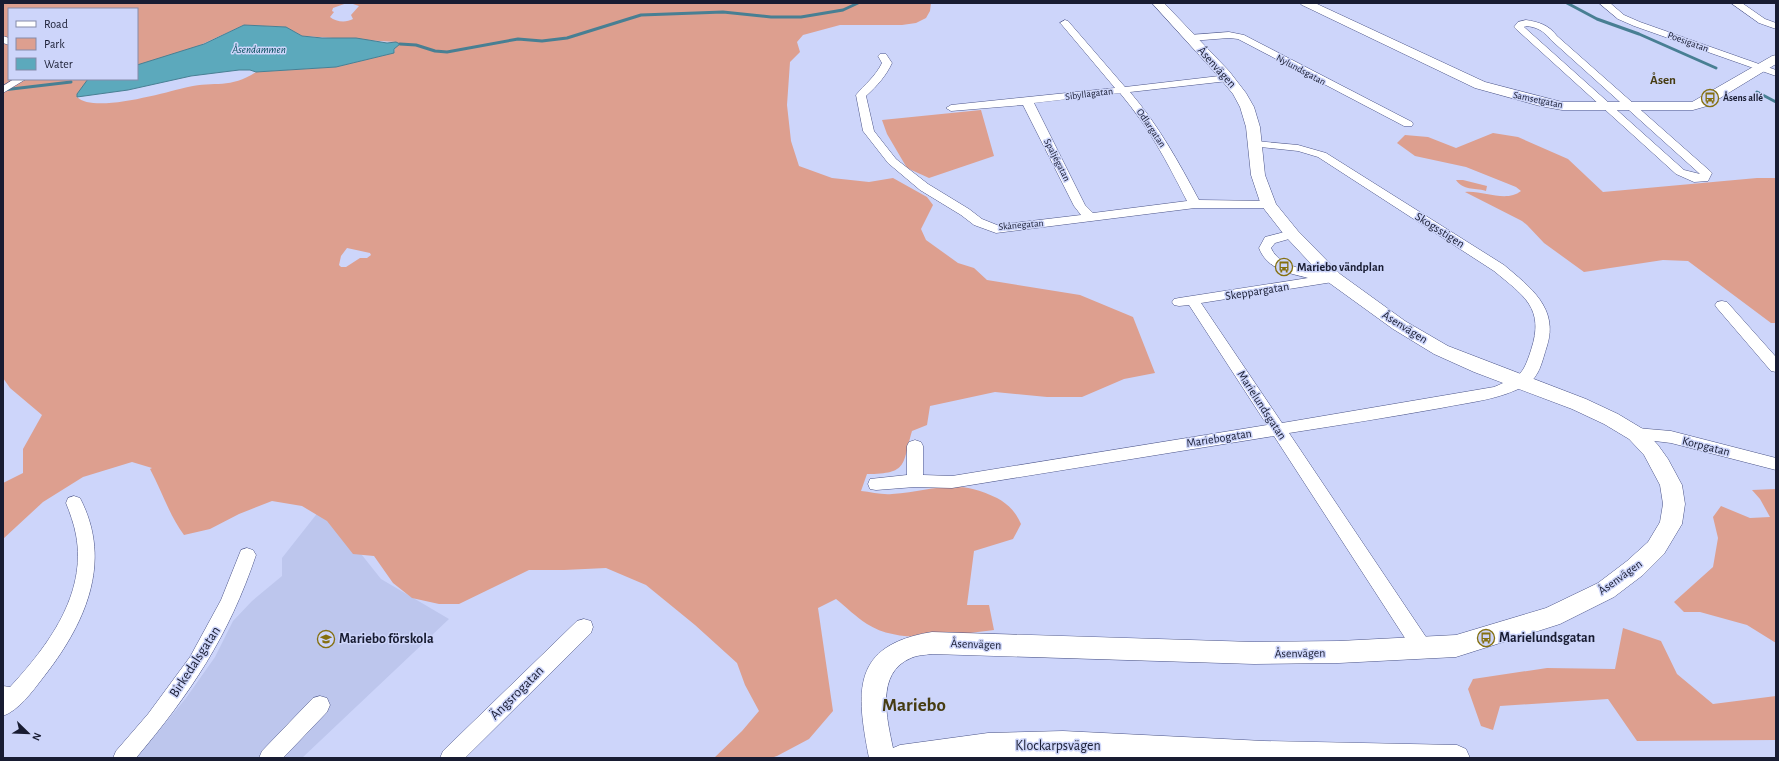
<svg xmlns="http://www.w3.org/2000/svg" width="1779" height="761" font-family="'Alegreya Sans',sans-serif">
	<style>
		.built { fill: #bdc6ed }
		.green { fill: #dd9f8f; fill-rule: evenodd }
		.water { fill: #5ca9bc; stroke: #487f93 }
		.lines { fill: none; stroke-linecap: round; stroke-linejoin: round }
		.stream { stroke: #487f93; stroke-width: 3 }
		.minor-casing { stroke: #4b5488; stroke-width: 1 }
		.tertiary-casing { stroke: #4b5488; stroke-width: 1 }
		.minor { fill: #fff; fill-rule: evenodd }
		.tertiary { fill: #fff; fill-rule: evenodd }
		.labels { text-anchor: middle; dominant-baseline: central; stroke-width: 3; stroke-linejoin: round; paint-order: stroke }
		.far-street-label { font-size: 10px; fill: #181c32; stroke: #cdd5fa }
		.far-poi-label { font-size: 10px; font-weight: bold; fill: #181c32; stroke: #cdd5fa; text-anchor: start }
		.far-water-label { font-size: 11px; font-style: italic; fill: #014a58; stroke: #cdd5fa }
		.street-label { font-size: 12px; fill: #181c32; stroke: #cdd5fa }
		.poi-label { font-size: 12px; font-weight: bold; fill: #181c32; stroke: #cdd5fa; text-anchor: start }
		.far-district-label { font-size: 13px; font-weight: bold; fill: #463c12; stroke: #cdd5fa }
		.near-poi-label { font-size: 14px; font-weight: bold; fill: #181c32; stroke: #cdd5fa; text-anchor: start }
		.near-street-label { font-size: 14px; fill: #181c32; stroke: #cdd5fa }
		.near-district-label { font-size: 19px; font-weight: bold; fill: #463c12; stroke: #cdd5fa }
	</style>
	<rect width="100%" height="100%" fill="#cdd5fa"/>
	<path class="built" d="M 323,506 L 381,579 L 449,619 L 302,758 L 136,758 L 186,698 L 215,657 L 233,621 L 252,601 L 282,576 L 282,558 Z"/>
	<path class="green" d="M 3,3 L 347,3 L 333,8 L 332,11 L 334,12 L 330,17 C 336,22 346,23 353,19 L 351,15 L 359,6 L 350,3 L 931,3 L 930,11 L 926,18 L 916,23 L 902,25 L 840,25 L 803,35 L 797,42 L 800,52 L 790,62 L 787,105 L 791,141 L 799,166 L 832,178 L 869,182 L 893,178 L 927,197 L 933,205 L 921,229 L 926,240 L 958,263 L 974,268 L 987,280 L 1080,295 L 1133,317 L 1155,373 L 1124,379 L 1082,397 L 1047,397 L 995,392 L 930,406 L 927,425 L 912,431 C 902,464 909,474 867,474 L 861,491 C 871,492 882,495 892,494 C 933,491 956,477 997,498 C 1008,504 1016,512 1021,524 L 1013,539 L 974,551 L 967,605 L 989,605 L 994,630 C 957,634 901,646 867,624 C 856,617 846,607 836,599 L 818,608 L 833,711 L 809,739 L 777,756 L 771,758 L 714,758 L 742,731 L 759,711 L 745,685 L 737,663 L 695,625 L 646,585 L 606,568 L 564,570 L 529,570 L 459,604 L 439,604 L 412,598 L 393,583 L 374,556 L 353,554 L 327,521 L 302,506 L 272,501 L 239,514 L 210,529 L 184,535 C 169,515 162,491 150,469 L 152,468 L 132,462 L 83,477 L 43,502 L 3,539 L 3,483 L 23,473 L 23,449 L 42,415 L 10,388 L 3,378 ZM 9,9 L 137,9 L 137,74 L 244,25 L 286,27 L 302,36 L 396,42 L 394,53 L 336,67 L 256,72 C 230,89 215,81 188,87 C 166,92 94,114 77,97 L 123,79 L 9,79 ZM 347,248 L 370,253 L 371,255 L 367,258 L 360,258 L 346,267 L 341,267 L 339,265 L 341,256 Z
		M 981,110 L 994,156 L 929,178 L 907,168 L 887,134 L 882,120 Z
		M 1493,133 L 1518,137 L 1568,159 L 1603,192 L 1757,178 L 1776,178 L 1776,323 L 1771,323 L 1688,261 L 1663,260 L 1584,272 L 1544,243 L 1527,225 L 1522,221 L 1465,192 C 1483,190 1506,203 1521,191 L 1516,187 L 1466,167 L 1415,156 L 1397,143 L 1405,135 L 1428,137 L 1456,148 Z
		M 1456,180 L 1463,180 L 1487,186 L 1486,191 C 1473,187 1464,191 1456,180 Z
		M 1776,489 L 1776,643 L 1747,625 L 1700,612 L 1684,612 L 1674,602 L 1713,567 L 1718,538 L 1713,517 L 1721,506 L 1750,518 L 1770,517 L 1760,499 L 1752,490 Z
		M 1623,628 L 1661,641 L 1677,674 L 1713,704 L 1776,696 L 1776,740 L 1637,741 L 1608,699 L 1500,706 L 1493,730 L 1481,726 L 1468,689 L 1473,679 L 1547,668 L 1615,669 Z"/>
	<path class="water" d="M 244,25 L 286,27 L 302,36 L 322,38 L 356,38 L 387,43 L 396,42 L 400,44 L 394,49 L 394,53 L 336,67 L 256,72 L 250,70 L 239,70 L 191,76 L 128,90 L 77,97 L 77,94 L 88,79 L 137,79 L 137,65 L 204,44 Z"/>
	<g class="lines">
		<path class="stream" d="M 1567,3 L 1597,19 L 1639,34 L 1716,68
			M 400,44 L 416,45 L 435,51 L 447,52 L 518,39 L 542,41 L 567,38 L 641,15 L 723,12 L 771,17 L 801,17 L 843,10 L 858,3
			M 3,90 L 71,82
			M 1757,92 L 1776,102"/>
		<g class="minor-casing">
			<path id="minor" d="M 1599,3 L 1610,3 L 1624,15 L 1640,22 L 1776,70 L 1776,76 L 1634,26 L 1618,19 Z
				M 1731,3 L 1742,3 L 1765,19 L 1776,23 L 1776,29 L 1759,23 Z
				M 1065,20 L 1068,21 L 1125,87 L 1228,75 L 1232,76 L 1233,78 L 1228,81 L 1130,92 C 1159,126 1178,161 1199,200 L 1269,201 L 1273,202 L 1275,205 L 1273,208 L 1195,208 L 996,233 L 974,225 L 961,215 L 920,190 L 888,163 L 863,131 L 856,95 C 865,84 875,77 882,63 L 878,56 L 880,54 L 886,54 L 892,63 C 886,76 877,86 866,96 L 874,131 L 896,159 L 928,184 L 969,209 L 982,219 L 997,225 L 1081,215 L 1074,206 L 1023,105 L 951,111 L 946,108 L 951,105 L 1115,88 L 1062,25 L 1060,23 ZM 1120,93 C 1150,129 1166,160 1187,201 L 1093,213 L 1085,205 L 1034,103 Z
				M 1526,20 C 1539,22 1549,25 1557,36 L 1710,171 L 1712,173 L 1708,181 L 1694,182 L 1676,174 L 1516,29 L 1514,27 L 1518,22 ZM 1526,26 C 1537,27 1544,31 1551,40 L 1700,174 L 1684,170 L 1524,27 Z
				M 1229,32 L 1244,35 L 1412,122 L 1413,124 L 1412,126 L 1404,126 L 1238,39 L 1229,38 L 1190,41 L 1185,38 L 1190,35 Z
				M 3,36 L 9,38 L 9,45 L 3,43 Z
				M 14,79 L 26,79 L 3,93 L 3,86 Z
				M 1255,141 L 1298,145 L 1326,153 L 1504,265 C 1530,287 1559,308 1547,346 C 1542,361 1540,377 1526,385 C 1500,400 1470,402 1441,408 C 1391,417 1340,425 1289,433 L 1430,643 L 1433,649 L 1430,655 L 1423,658 L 1416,655 L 1274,436 L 952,488 L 915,487 L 876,490 L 870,489 L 868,484 L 870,479 L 907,475 L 907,446 L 909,442 L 915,440 L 921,442 L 923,446 L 923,475 L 952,476 L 1267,425 L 1189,305 L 1179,306 L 1174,305 L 1172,302 L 1174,299 L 1179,298 L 1308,278 C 1288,273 1267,269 1259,248 L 1265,237 L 1292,230 L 1296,231 L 1298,234 L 1296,237 L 1275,243 L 1271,248 C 1282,272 1318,270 1339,275 L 1341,278 L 1339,281 L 1201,303 L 1282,423 L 1494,387 C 1519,376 1522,378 1531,350 C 1545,308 1524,296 1494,271 L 1318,157 L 1298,151 L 1251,146 L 1249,144 L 1251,142 Z
				M 1722,301 L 1727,302 L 1776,357 L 1776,372 L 1771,371 L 1717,308 L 1715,305 L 1717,302 Z
				M 1636,428 L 1671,431 L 1776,458 L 1776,470 L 1671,443 L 1630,438 L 1628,434 L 1630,430 Z
				M 74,496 L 80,498 C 114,563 84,626 42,679 C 32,692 19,710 3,716 L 3,686 L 10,687 C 48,646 87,594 76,535 C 74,524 70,513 66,503 L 68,498 Z
				M 247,548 L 253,550 L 256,555 C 229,636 190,694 136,758 L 113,758 L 116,751 L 148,714 L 190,657 L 221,600 L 241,550 Z
				M 584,619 L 591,621 L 593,627 L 591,633 L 465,758 L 440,758 L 443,751 L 577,621 Z
				M 320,696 L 327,698 L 330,705 L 327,712 L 283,758 L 259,758 L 262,751 L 313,698 Z"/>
		</g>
		<g class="tertiary-casing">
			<path id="tertiary" d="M 1152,3 L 1164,3 L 1229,71 L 1246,93 L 1254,107 L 1260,127 L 1265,175 L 1276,204 L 1298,231 L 1340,274 L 1405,321 L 1448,346 L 1586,399 L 1618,414 L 1643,429 L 1658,445 L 1668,459 L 1682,485 L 1685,504 L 1682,524 L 1664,554 L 1643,575 L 1614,597 L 1560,624 L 1456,657 L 1339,663 L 1254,664 L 932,654 C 925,655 917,655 911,658 C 875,673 887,719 893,748 L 900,745 L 988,733 L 1063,731 L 1264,741 L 1457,745 L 1466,749 L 1470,758 L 1090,758 L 1063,757 L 869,758 C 856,691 851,645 932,632 L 1254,642 L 1339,641 L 1456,635 L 1546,608 L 1598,583 L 1627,561 L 1648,542 L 1660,522 L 1663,504 L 1660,485 L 1644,455 L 1629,439 L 1604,424 L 1572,409 L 1474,372 L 1434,354 L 1393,329 L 1328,282 L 1286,237 L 1261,205 L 1251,175 L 1246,127 L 1240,107 L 1233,94 L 1219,77 Z
				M 1300,3 L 1315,3 L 1485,82 L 1562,102 L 1692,102 L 1772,56 L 1776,55 L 1776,64 L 1707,106 L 1693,110 L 1562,110 L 1540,106 L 1475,88 L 1302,5 Z"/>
		</g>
		<use href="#minor" class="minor"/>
		<use href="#tertiary" class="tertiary"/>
	</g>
	<defs>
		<g id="bus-ring" transform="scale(0.9)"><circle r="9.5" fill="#cdd5fa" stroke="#857010" stroke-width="1.5"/><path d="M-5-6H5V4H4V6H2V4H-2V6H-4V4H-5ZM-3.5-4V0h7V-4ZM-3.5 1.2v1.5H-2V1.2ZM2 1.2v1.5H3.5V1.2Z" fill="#857010"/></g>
		<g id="school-ring" transform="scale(0.9)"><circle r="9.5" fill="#cdd5fa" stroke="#857010" stroke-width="1.5"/><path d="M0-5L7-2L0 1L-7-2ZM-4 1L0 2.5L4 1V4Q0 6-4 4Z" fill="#857010"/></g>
	</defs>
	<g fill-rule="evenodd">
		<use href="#bus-ring" x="1710" y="98"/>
		<use href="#bus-ring" x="1284" y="267"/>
		<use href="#bus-ring" x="1486" y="638"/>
		<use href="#school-ring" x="326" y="639"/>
	</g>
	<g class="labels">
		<g class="far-street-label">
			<text transform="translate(1688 42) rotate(20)">Poesigatan</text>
			<text transform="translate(1301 70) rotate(28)">Nylundsgatan</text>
			<text transform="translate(1089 94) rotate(-7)">Sibyllagatan</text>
			<text transform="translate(1538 100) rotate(12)">Samsetgatan</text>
			<text transform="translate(1151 128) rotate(56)">Odlargatan</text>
			<text transform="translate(1057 160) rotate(63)">Spaljégatan</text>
			<text transform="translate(1021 225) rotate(-5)">Skånegatan</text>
		</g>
		<g class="far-poi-label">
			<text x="1723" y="98">Åsens allé</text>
		</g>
		<g class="far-water-label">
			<text x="259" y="49">Åsendammen</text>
		</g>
		<g class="street-label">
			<text transform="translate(1217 67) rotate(48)">Åsenvägen</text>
			<text transform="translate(1440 230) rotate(32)">Skogsstigen</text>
			<text transform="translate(1257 291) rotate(-9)">Skeppargatan</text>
			<text transform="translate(1405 327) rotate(32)">Åsenvägen</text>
			<text transform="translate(1262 405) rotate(57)">Marielundsgatan</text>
			<text transform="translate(1219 438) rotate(-9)">Mariebogatan</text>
			<text transform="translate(1706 446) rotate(14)">Korpgatan</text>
			<text transform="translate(1620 577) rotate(-36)">Åsenvägen</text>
			<text transform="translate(976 644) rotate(2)">Åsenvägen</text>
			<text transform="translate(1300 653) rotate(-1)">Åsenvägen</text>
		</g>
		<g class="poi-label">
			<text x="1297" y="267">Mariebo vändplan</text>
		</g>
		<g class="far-district-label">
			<text x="1663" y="80">Åsen</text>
		</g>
		<g class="near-poi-label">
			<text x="1499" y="638">Marielundsgatan</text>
			<text x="339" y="639">Mariebo förskola</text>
		</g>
		<g class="near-street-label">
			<text transform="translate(195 662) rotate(-57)">Birkedalsgatan</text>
			<text transform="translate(517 693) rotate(-45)">Ängsrogatan</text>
			<text x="1058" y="746">Klockarpsvägen</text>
		</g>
		<g class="near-district-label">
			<text x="914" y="705">Mariebo</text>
		</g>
	</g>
	<rect width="1779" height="761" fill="none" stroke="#181c32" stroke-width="8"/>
	<rect x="8" y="8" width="130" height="72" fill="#cdd5fa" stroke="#858baa"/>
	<rect x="16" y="21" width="20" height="6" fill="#ffffff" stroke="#858baa"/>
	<text x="44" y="28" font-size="12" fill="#181c32">Road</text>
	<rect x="16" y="38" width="20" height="12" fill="#dd9f8f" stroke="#858baa"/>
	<text x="44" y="48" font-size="12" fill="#181c32">Park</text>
	<rect x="16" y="58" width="20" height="12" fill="#5ca9bc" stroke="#858baa"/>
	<text x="44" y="68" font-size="12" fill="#181c32">Water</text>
	<g transform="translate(28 733) rotate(113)" stroke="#cdd5fa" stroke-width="3" paint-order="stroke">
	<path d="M0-3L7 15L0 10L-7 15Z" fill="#181c32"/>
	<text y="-6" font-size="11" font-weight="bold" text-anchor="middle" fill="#181c32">N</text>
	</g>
</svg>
